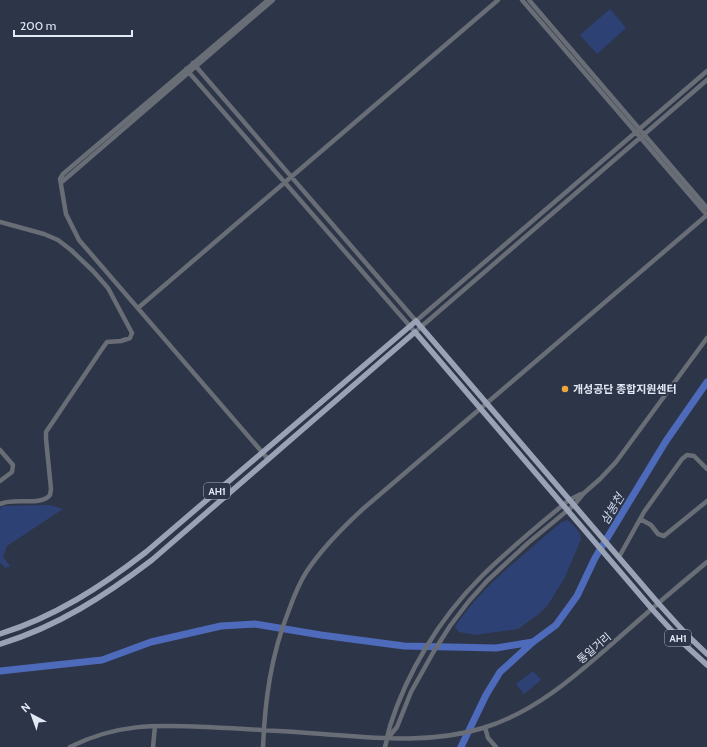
<svg xmlns="http://www.w3.org/2000/svg" width="707" height="747" font-family="Cabin,'Noto Sans KR',sans-serif">
	<style>
		.green { fill: #2e4175 }
		.lines { fill: none; stroke-linecap: round; stroke-linejoin: round }
		.river { stroke: #4e6aba; stroke-width: 7 }
		.minor { stroke: #696d76; stroke-width: 4.5 }
		.major { stroke: #9aa2b6; stroke-width: 5.5 }
		.poi-dot { fill: #eda83b; stroke: #2d3548; stroke-width: 1.5 }
		.labels { text-anchor: middle; dominant-baseline: central; stroke-width: 4; stroke-linejoin: round; paint-order: stroke }
		.shield { fill: #2d3548; stroke: #acb2c1; stroke-width: 1 }
		.shield-label { font-size: 10px; font-weight: bold; fill: #e3e8f5 }
		.poi-label { font-size: 11px; font-weight: bold; fill: #e3e8f5; stroke: #2d3548; text-anchor: start }
		.street-label { font-size: 11px; fill: #e3e8f5; stroke: #2d3548 }
		.water-label { font-size: 12px; font-style: italic; fill: #cfd8ee; stroke: #2d3548 }
	</style>
	<rect width="100%" height="100%" fill="#2d3548"/>
	<path class="green" d="M 610,9 L 626,28 L 597,54 L 580,35 Z
		M 50,505 L 63,509 L 7,546 L 3,557 L 10,566 L 5,568 L 0,562 L 0,509 L 3,506 Z
		M 567,520 C 573,524 581,532 581,539 L 565,577 L 548,605 L 539,614 L 518,629 L 475,635 L 459,632 L 455,627 C 479,589 518,560 551,531 L 562,522 Z
		M 533,671 L 541,680 L 524,694 L 516,684 Z"/>
	<g class="lines">
		<path class="river" d="M 0,671 L 102,660 L 151,642 L 221,626 L 255,624 L 321,635 L 404,646 L 496,648 L 533,642
			M 461,747 L 486,695 L 500,672 L 533,642 L 556,625 L 577,596 L 595,558 L 666,441 L 707,382"/>
		<path class="minor" d="M 268,0 L 63,174 L 60,179 L 66,214 L 79,240 L 268,459
			M 522,0 L 707,215
			M 529,0 L 707,208
			M 193,63 L 416,321 L 707,71
			M 186,69 L 415,332 L 707,80
			M 63,181 L 273,0
			M 0,222 L 44,234 L 58,240 L 71,250 L 93,271 L 108,288 L 132,333 L 130,338 L 121,341 L 107,342 L 102,349 L 46,432 L 46,439 L 51,489 L 50,495 C 40,507 14,497 0,504
			M 138,308 L 498,0
			M 0,450 L 13,465 L 12,472 L 0,481
			M 640,519 L 651,525 L 658,534 L 664,536 L 707,501
			M 619,557 L 644,512 L 682,459 L 687,455 L 694,456 L 707,469
			M 485,727 L 488,738 L 496,747
			M 387,739 L 397,727 L 411,692 L 434,651 L 450,626 L 469,601 L 487,581 L 528,543 L 574,505 L 584,493 L 600,479 L 616,462 L 707,338
			M 70,747 C 118,723 156,725 207,727 C 246,729 284,731 323,734 C 376,738 431,744 483,728 C 537,712 581,671 622,635 C 650,610 678,586 707,562
			M 153,747 L 155,726
			M 263,747 C 265,699 271,655 289,610 C 294,596 299,583 307,571 C 323,547 343,527 364,508 L 707,215
			M 385,747 C 387,740 388,733 390,726 C 407,672 440,618 480,578 C 508,550 539,525 569,500 L 581,494"/>
		<path class="major" d="M 0,634 C 54,617 101,587 146,552 L 416,321 L 658,603 L 686,634 L 707,654
			M 0,644 C 57,627 106,595 152,560 L 415,332 L 652,609 L 684,644 L 707,665"/>
	</g>
	<circle class="poi-dot" cx="565" cy="389" r="4"/>
	<g class="labels">
		<g class="shield">
			<rect x="204" y="483" width="26" height="16" rx="3"/>
			<rect x="665" y="630" width="26" height="16" rx="3"/>
		</g>
		<g class="shield-label">
			<text x="217" y="491">AH1</text>
			<text x="678" y="638">AH1</text>
		</g>
		<g class="poi-label">
			<text x="573" y="389">개성공단 종합지원센터</text>
		</g>
		<g class="street-label">
			<text transform="translate(594 648) rotate(-41)">통일거리</text>
		</g>
		<g class="water-label">
			<text transform="translate(612 509) rotate(-59)">삼봉천</text>
		</g>
	</g>
	<g transform="translate(32 715) rotate(319)" stroke="#2d3548" stroke-width="3" paint-order="stroke">
	<path d="M0-3L7 15L0 10L-7 15Z" fill="#e3e8f5"/>
	<text y="-6" font-size="11" font-weight="bold" text-anchor="middle" fill="#e3e8f5">N</text>
	</g>
	<path d="M14 30v6h118v-6" fill="none" stroke="#e3e8f5" stroke-width="2"/>
	<text x="20" y="30" font-size="12" fill="#e3e8f5" stroke="#2d3548" stroke-width="3" paint-order="stroke">200 m</text>
</svg>
